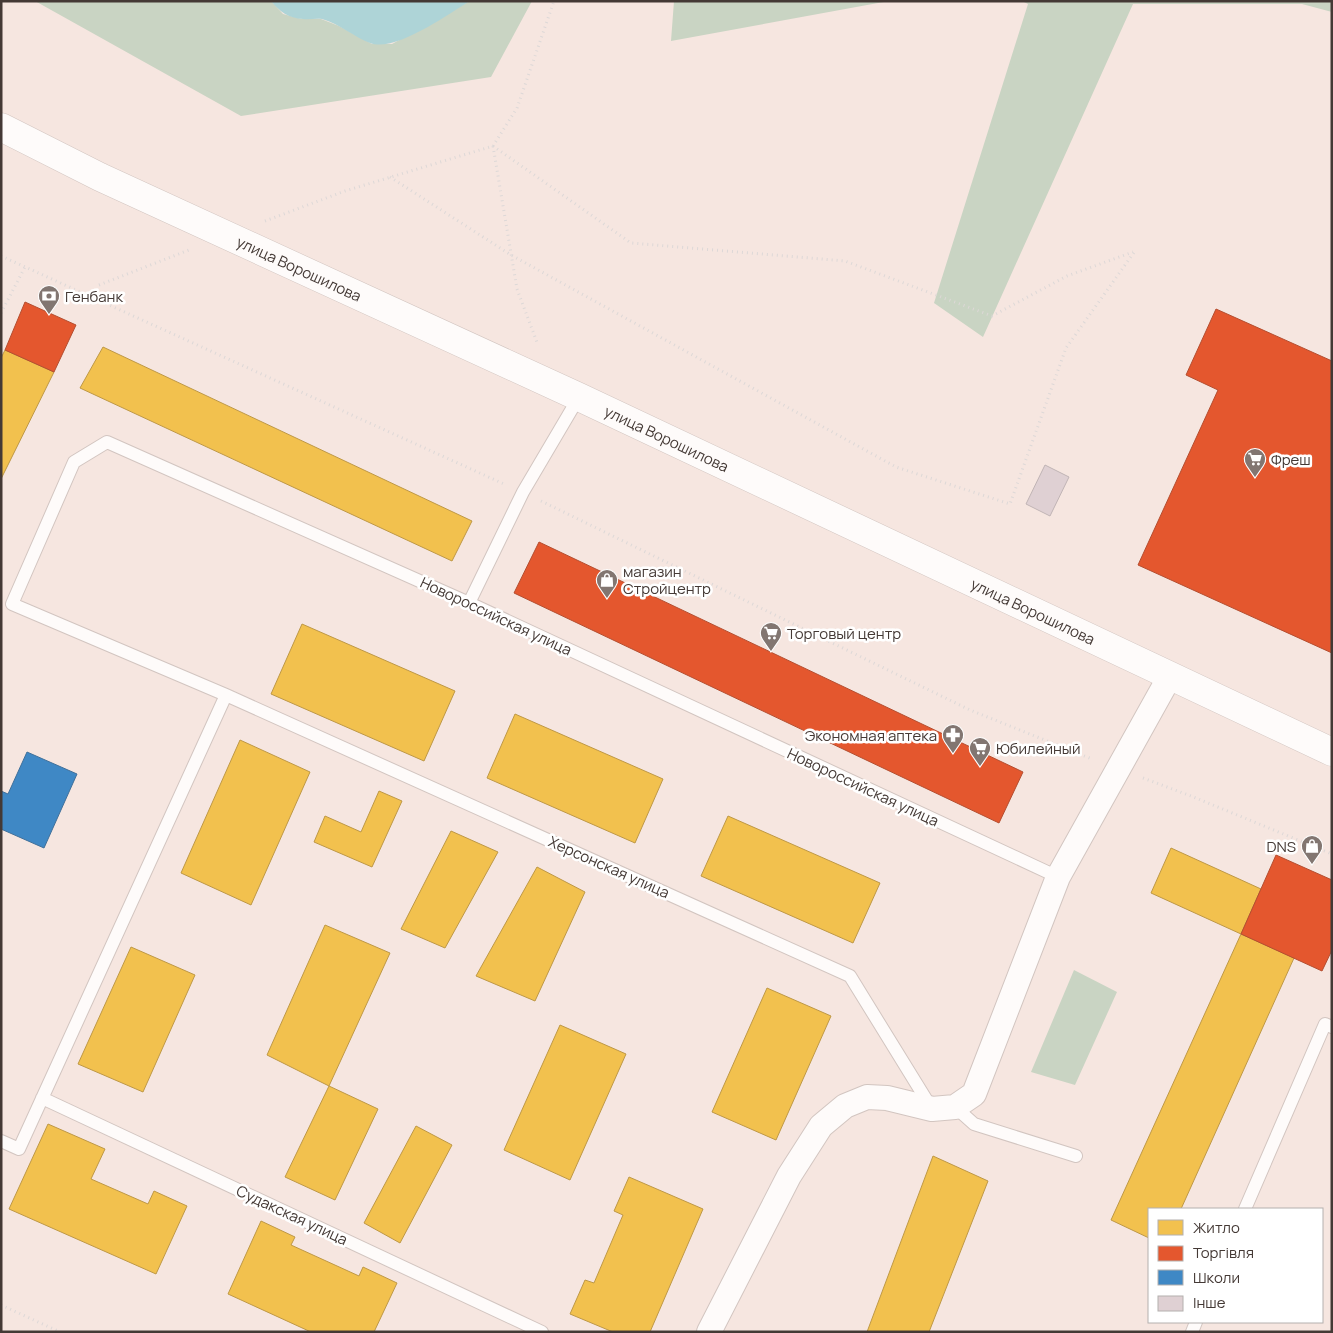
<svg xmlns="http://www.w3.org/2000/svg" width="1333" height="1333" font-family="Manrope,sans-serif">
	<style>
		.green { fill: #c9d4c3 }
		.water { fill: #aed4d7 }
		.homes { fill: #f2c14e; stroke: #be9846 }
		.shops { fill: #e4572e; stroke: #b44e30 }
		.schools { fill: #3f88c5; stroke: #40709a }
		.building { fill: #dfd0d3; stroke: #c0b4b5 }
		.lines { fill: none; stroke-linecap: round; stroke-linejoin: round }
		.lane-casing { stroke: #d2c5c0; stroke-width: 14 }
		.street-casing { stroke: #d2c5c0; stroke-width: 26 }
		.secondary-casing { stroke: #d2c5c0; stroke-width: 29 }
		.path { stroke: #ddd8d7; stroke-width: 3; stroke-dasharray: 1 4; stroke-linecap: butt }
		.lane { stroke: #fefbfa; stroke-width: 12 }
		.street { stroke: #fefbfa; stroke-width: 24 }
		.secondary { stroke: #fefbfa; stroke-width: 28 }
		.labels { text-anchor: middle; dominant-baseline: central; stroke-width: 5; stroke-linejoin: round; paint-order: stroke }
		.street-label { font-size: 15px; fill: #443935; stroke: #fff }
		.poi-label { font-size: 15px; fill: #443935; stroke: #fff; text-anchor: start }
	</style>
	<rect width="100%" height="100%" fill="#f6e6e0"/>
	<path class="green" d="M 35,1 L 271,1 L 283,14 L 302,19 L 321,19 L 339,26 L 372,44 L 392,44 L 470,1 L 532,1 L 491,77 L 241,116 Z
		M 674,1 L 889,1 L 671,41 Z
		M 1022,1 L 1332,1 L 1332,12 L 1302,4 L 1133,4 L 983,337 L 934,303 L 1028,4 Z
		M 1074,970 L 1117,992 L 1075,1085 L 1031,1072 Z"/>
	<path class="water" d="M 271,1 L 470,1 C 448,14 395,53 370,43 C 354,37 340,24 322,19 C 316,18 309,20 303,19 C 288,18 280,12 271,1 Z"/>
	<path class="homes" d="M 103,347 L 472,521 L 452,561 L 80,388 Z
		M 5,350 L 54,372 L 1,479 L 1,358 Z
		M 302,624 L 455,691 L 424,761 L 271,694 Z
		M 515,714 L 663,779 L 635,843 L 487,778 Z
		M 240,740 L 310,772 L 251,905 L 181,873 Z
		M 379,791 L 402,801 L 372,867 L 314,842 L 325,816 L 361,832 Z
		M 728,816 L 880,883 L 853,943 L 701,876 Z
		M 451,831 L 498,852 L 445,948 L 401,929 Z
		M 1171,848 L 1261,889 L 1241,934 L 1151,893 Z
		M 537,867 L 585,892 L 535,1001 L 476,976 Z
		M 325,925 L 390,953 L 329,1086 L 267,1055 Z
		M 1241,934 L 1294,958 L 1181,1209 L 1149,1209 L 1149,1238 L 1111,1220 Z
		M 131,947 L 195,975 L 143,1092 L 78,1064 Z
		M 767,988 L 831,1016 L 776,1140 L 712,1112 Z
		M 560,1025 L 626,1054 L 570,1180 L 504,1150 Z
		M 329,1086 L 378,1109 L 335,1200 L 285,1177 Z
		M 48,1124 L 105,1149 L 91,1179 L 148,1204 L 154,1191 L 187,1206 L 156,1274 L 9,1209 Z
		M 416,1126 L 452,1145 L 400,1243 L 364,1223 Z
		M 933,1156 L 988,1181 L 929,1332 L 867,1332 Z
		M 629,1177 L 703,1209 L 650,1332 L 613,1332 L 570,1314 L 585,1280 L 594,1283 L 623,1215 L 614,1211 Z
		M 261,1221 L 295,1237 L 291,1245 L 359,1276 L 363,1267 L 397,1283 L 374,1332 L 311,1332 L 228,1294 Z"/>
	<path class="shops" d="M 25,302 L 76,325 L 54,372 L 5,350 Z
		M 1216,309 L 1332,361 L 1332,653 L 1138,565 L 1218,390 L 1186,375 Z
		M 539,542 L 1023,772 L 999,823 L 514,593 Z
		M 1276,855 L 1332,880 L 1332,950 L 1322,971 L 1241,934 Z"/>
	<path class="schools" d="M 27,752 L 77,774 L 44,848 L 1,829 L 1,791 L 8,794 Z"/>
	<path class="building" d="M 1045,465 L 1069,477 L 1050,516 L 1026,504 Z"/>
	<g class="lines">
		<g class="lane-casing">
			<path id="lane" d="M 469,603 L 523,492 L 579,397
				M 42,1098 L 542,1332
				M 955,1107 L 974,1124 L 1076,1156
				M 932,1109 L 850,976 L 226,695 L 12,604 L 74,462 L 107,442 L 469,603 L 1058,877
				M 1,1141 L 19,1149 L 226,695
				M 1245,1209 L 1325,1024 L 1332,1027
				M 1192,1332 L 1196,1322"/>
		</g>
		<g class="street-casing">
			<path id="street" d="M 709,1332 L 789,1176 L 821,1126 L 845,1106 L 867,1097 L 887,1098 L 932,1109 L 955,1107 L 974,1094 L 1058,877 L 1170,676"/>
		</g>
		<g class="secondary-casing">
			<g id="secondary">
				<path id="s1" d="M 1,127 L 100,177 L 579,397 L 1332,752"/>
			</g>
		</g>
		<path class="path" d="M 493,146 L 631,243 L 845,261 L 992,316 L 1067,276 L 1133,252
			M 493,146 L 517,289 L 538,345
			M 390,177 L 511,255 L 896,467 L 1010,504 L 1066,348 L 1135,251
			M 265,221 L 345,191 L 493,146 L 517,108 L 554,1
			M 1,256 L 504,484
			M 99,285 L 189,250
			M 1,313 L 25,267
			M 541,501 L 970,710 L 1092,759
			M 1143,778 L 1191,796 L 1332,854
			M 1,1305 L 60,1332"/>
		<use href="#lane" class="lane"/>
		<use href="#street" class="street"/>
		<use href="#secondary" class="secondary"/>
	</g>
	<defs>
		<g id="bank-pin" transform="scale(1.125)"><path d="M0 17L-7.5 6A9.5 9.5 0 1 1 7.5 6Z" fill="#827671" stroke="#fff"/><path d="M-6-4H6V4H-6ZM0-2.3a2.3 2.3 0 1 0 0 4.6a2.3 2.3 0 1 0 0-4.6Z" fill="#fff"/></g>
		<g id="supermarket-pin" transform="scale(1.125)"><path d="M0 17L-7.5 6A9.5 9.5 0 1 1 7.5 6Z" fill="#827671" stroke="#fff"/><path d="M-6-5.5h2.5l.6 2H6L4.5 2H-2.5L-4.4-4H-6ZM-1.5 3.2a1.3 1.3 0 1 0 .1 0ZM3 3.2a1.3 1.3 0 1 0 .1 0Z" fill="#fff"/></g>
		<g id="shop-pin" transform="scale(1.125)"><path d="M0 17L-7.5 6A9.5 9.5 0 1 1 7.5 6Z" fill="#827671" stroke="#fff"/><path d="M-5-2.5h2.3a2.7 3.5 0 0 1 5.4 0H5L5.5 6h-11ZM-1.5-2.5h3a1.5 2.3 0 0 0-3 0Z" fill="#fff"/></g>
		<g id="pharmacy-pin" transform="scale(1.125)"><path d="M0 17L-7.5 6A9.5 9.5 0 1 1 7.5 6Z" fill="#827671" stroke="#fff"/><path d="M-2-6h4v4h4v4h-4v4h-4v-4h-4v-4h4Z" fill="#fff"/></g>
	</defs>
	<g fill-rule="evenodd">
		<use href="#bank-pin" x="49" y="296"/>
		<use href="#supermarket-pin" x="1255" y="459"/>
		<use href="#shop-pin" x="607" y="580"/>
		<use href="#supermarket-pin" x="771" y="633"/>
		<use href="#pharmacy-pin" x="953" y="735"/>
		<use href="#supermarket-pin" x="980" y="748"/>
		<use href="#shop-pin" x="1312" y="846"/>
	</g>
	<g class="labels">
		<g class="street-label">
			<text stroke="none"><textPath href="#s1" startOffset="330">улица Ворошилова</textPath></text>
			<text stroke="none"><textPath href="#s1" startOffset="735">улица Ворошилова</textPath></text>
			<text stroke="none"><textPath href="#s1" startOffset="1140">улица Ворошилова</textPath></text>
			<text transform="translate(496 616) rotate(25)">Новороссийская улица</text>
			<text transform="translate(863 787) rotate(25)">Новороссийская улица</text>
			<text transform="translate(609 867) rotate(24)">Херсонская улица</text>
			<text transform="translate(292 1215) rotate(25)">Судакская улица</text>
		</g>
		<g class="poi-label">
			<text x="65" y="296">Генбанк</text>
			<text x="1271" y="459">Фреш</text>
			<text x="623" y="571">магазин<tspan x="623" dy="17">Стройцентр</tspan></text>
			<text x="787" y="633">Торговый центр</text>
			<text x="937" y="735" text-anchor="end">Экономная аптека</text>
			<text x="996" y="748">Юбилейный</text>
			<text x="1296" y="846" text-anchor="end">DNS</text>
		</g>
	</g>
	<rect width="1333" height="1333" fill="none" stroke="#443935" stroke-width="5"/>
	<rect x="1148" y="1208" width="175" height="115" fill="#ffffff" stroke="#b4b0ae"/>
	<rect x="1158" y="1220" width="25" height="15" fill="#f2c14e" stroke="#b4b0ae"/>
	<text x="1193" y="1233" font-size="15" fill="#443935">Житло</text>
	<rect x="1158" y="1246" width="25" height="15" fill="#e4572e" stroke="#b4b0ae"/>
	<text x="1193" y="1258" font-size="15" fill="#443935">Торгівля</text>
	<rect x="1158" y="1270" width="25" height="15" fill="#3f88c5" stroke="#b4b0ae"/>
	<text x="1193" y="1283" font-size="15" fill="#443935">Школи</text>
	<rect x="1158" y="1296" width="25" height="15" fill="#dfd0d3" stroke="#b4b0ae"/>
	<text x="1193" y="1308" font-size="15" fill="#443935">Інше</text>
</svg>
